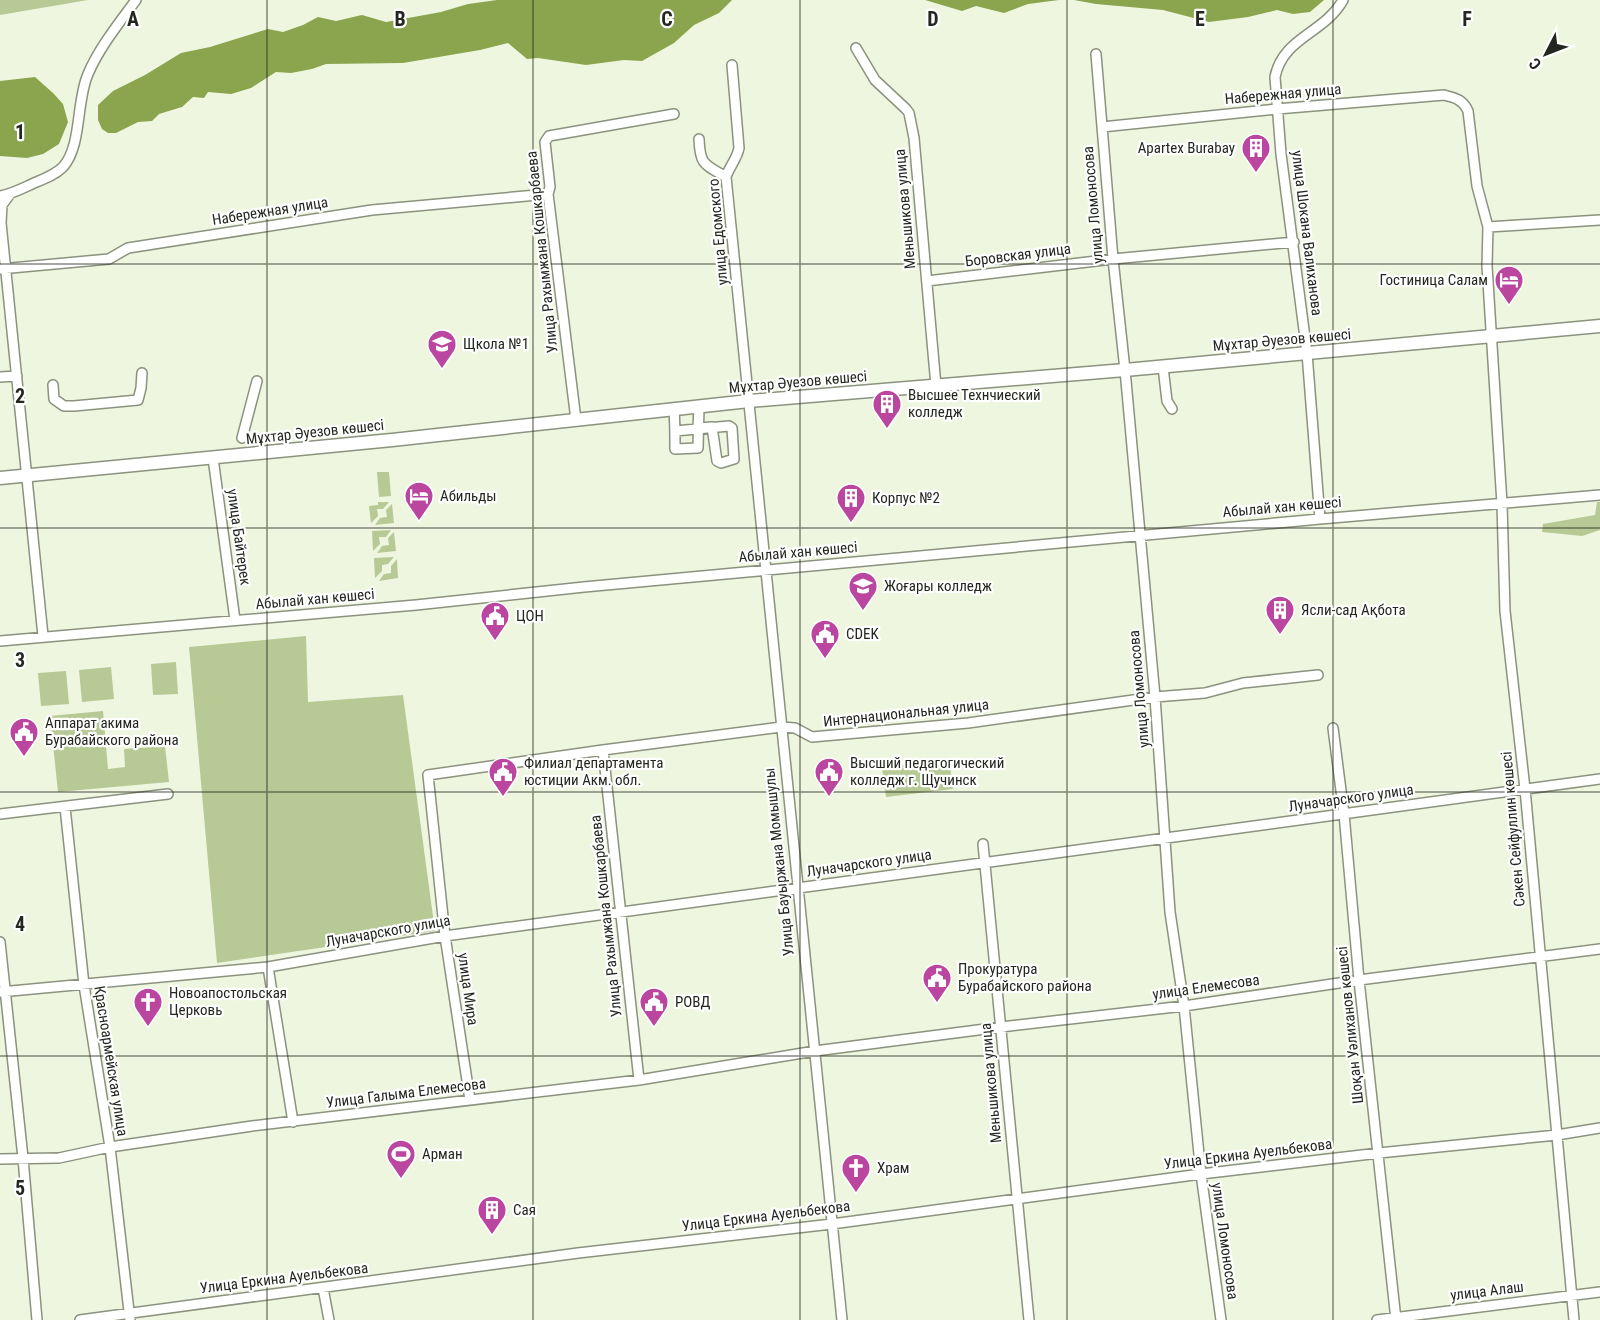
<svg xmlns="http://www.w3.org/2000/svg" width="1600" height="1320" font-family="'Roboto Condensed',sans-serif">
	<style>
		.green { fill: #b7c995 }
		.water { fill: #8aa54d }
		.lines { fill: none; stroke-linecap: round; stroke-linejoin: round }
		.minor-casing { stroke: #8b927e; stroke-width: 12 }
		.major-casing { stroke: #8b927e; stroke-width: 15 }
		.minor { stroke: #fff; stroke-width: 9 }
		.major { stroke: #fff; stroke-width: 12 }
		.grid { fill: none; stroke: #24271f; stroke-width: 1.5; stroke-opacity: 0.55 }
		.labels { text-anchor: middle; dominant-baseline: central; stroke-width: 4.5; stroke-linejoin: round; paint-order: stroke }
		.street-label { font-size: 15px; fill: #24271f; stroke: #fff }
		.poi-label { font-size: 15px; fill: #24271f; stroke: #fff; text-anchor: start }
		.grid-label { font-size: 20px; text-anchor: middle; font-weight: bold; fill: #24271f; stroke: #fff; stroke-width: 4.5; stroke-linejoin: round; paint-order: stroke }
	</style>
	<rect width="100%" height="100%" fill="#eef6e0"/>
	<path class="green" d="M 0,0 L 88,0 L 0,15 Z
		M 377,472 L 389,472 L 391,496 L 379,497 Z
		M 378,502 L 389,502 L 383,509 L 377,509 L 378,516 L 371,523 L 369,506 L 378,505 Z
		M 1597,502 L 1600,502 L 1600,530 L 1582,536 L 1542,532 L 1543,524 L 1595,515 Z
		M 392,504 L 394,523 L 375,525 L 380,518 L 387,517 L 386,510 Z
		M 391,530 L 386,537 L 379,537 L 380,544 L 373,551 L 372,531 Z
		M 394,532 L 396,551 L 377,553 L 382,546 L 389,545 L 388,538 Z
		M 394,557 L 388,564 L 382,565 L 382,571 L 375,578 L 374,558 Z
		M 397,559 L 398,578 L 379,581 L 384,574 L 391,573 L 391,566 Z
		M 306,636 L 308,702 L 403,695 L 435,931 L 217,963 L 189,647 Z
		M 176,662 L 178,694 L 153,695 L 151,664 Z
		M 111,667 L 114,699 L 82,702 L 79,670 Z
		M 66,671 L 69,704 L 41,706 L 38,673 Z
		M 103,711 L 108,769 L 125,767 L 124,749 L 165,746 L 169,782 L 58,792 L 50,716 Z
		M 949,759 L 953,789 L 886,797 L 882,768 Z"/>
	<path class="water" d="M 497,0 L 732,0 L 719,13 L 694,25 L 674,43 L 642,61 L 624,60 L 586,65 L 538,58 L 527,59 L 508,43 L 480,50 L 403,63 L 326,64 L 312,69 L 291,73 L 276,72 L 251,88 L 231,94 L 208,92 L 204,98 L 193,97 L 182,107 L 159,114 L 152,121 L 138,122 L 116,133 L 108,133 L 102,129 L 98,120 L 98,105 L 113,91 L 145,75 L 181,53 L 210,47 L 268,29 L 283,32 L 303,25 L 318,17 L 336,21 L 362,15 L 386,22 L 441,12 L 468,4 Z
		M 925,0 L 1059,0 L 1028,4 L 1004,13 L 976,6 L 962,11 Z
		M 1074,0 L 1324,0 L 1310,12 L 1293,14 L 1277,10 L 1248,17 L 1209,22 L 1163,10 L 1096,4 Z
		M 35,77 L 53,93 L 63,104 L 68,122 L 59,144 L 43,154 L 27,158 L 0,156 L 0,81 Z"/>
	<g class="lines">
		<g class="minor-casing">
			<path id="minor" d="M 856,48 L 875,80 L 906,109 L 909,113 L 914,138 L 936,386
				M 1096,54 L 1113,259 L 1125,370 L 1155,697 L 1170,912 L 1184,1006 L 1201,1174 L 1221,1320
				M 732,65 L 739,148 C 737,159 729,167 726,177 L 842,1320
				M 1102,127 L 1277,109 L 1444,95 C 1456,98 1463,100 1468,111 L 1477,186 L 1488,227 L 1487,266 L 1502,504 L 1505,611 L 1525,789 L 1574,1320
				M 699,139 C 700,165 704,164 726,177
				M 10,194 L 2,205 L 1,223 L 43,636
				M 0,196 C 12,194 23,188 34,183 C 44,179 55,175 63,167 C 82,146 76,101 88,74 C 99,48 119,23 136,0
				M 1488,227 L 1600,220
				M 0,269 L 109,259 L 128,248 L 372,210 L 548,194
				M 927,281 L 1113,259 L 1294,242
				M 1163,367 L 1167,401 L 1172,409
				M 0,377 L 17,376
				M 53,385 L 54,399 L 64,406 L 74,406 L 138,400 L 141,388 L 142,373
				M 699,406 L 698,428 L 712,427 L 717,461 L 721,463 L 734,459 L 732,428 L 729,426 L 675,431 L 674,409 C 675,422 675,436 675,449 L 698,448 L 699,406
				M 576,420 L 548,194 L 550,187 L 545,142 L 549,136 L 674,114
				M 242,438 L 257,381
				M 213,458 L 235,620
				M 1320,519 L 1307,353 L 1281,154 L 1275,77 C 1283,37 1324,34 1343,0
				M 0,641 L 416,605 L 584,587 L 1320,519 L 1600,495
				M 1333,728 L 1344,814 L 1359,980 L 1396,1320
				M 603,750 L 639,1080
				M 65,807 L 84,985 L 110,1147 L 130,1320
				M 0,814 L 168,794
				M 983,844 L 1029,1320
				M 0,942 L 23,1158 L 37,1320
				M 268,967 L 293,1122
				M 0,992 L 268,967 L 445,936 L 1600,779
				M 470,1100 L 445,936 L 428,775 L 603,750 L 781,727 L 795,728 L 812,737 L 968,723 L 1155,697 L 1205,693 L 1243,683 L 1318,675
				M 0,1159 L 59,1158 L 110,1147 L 252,1126 L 639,1080 L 815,1051 L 1001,1027 L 1184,1006 L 1359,980 L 1600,949
				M 323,1288 L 329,1320
				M 80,1320 L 578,1253 L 832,1224 L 1201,1174 L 1379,1153 L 1557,1135 L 1600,1128
				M 1377,1320 L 1600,1292"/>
		</g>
		<g class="major-casing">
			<path id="major" d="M 0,478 L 392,440 L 749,401 L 1125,370 L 1600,326"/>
		</g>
		<use href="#minor" class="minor"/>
		<use href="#major" class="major"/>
	</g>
	<path class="grid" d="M 267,0 L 267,1320M 533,0 L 533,1320M 800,0 L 800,1320M 1067,0 L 1067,1320M 1333,0 L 1333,1320M 0,264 L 1600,264M 0,528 L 1600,528M 0,792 L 1600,792M 0,1056 L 1600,1056"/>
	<defs>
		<g id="building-pin" transform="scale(1.5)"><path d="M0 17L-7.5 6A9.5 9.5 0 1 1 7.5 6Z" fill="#ba469f" stroke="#fff"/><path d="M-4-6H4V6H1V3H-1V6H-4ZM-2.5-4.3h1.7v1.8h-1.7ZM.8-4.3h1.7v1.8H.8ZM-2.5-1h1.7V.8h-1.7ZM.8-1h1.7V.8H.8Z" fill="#fff"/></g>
		<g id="hotel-pin" transform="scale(1.5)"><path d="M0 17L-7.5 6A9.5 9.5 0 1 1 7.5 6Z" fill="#ba469f" stroke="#fff"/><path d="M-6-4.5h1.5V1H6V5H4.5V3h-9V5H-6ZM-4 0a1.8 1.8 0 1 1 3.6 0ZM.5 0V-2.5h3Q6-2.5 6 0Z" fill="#fff"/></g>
		<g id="school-pin" transform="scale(1.5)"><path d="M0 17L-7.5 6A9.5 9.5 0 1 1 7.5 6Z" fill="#ba469f" stroke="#fff"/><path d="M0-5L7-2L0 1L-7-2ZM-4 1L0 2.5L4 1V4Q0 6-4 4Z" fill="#fff"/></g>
		<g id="civic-pin" transform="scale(1.5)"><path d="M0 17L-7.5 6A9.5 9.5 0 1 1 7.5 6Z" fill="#ba469f" stroke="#fff"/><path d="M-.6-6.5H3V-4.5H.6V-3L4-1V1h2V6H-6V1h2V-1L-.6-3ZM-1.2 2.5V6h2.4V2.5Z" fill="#fff"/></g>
		<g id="church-pin" transform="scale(1.5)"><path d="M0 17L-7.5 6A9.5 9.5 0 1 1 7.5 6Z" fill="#ba469f" stroke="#fff"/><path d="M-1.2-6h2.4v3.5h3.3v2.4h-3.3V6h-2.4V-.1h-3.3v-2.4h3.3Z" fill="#fff"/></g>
		<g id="stadium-pin" transform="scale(1.5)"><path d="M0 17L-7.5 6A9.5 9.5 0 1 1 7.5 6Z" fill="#ba469f" stroke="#fff"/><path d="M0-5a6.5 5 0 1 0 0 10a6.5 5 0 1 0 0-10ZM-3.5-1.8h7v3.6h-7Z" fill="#fff"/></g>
	</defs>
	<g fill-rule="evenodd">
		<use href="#building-pin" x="1256" y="148"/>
		<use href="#hotel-pin" x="1509" y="280"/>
		<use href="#school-pin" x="442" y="344"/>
		<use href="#building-pin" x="887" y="404"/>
		<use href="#hotel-pin" x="419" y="496"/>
		<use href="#building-pin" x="851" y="498"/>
		<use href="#school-pin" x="863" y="586"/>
		<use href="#building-pin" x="1280" y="610"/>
		<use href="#civic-pin" x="495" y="616"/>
		<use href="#civic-pin" x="825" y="634"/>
		<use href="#civic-pin" x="24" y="732"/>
		<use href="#civic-pin" x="503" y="772"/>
		<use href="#civic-pin" x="829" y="772"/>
		<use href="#civic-pin" x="937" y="978"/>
		<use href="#church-pin" x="148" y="1002"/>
		<use href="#civic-pin" x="654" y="1002"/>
		<use href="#stadium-pin" x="401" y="1154"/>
		<use href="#church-pin" x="856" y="1168"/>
		<use href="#building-pin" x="492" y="1210"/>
	</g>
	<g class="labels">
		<g class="street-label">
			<text transform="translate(1283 94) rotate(-5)">Набережная улица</text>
			<text transform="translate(1093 205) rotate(-95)">улица Ломоносова</text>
			<text transform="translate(905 209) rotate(-95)">Меньшикова улица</text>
			<text transform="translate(270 211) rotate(-9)">Набережная улица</text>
			<text transform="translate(718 232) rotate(-95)">улица Едомского</text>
			<text transform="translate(1307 233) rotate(83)">улица Шокана Валиханова</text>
			<text transform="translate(542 252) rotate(-96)">Улица Рахымжана Кошкарбаева</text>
			<text transform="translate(1018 255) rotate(-7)">Боровская улица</text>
			<text transform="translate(1282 340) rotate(-5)">Мұхтар Әуезов көшесі</text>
			<text transform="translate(798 382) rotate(-5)">Мұхтар Әуезов көшесі</text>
			<text transform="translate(315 432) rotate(-6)">Мұхтар Әуезов көшесі</text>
			<text transform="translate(1282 507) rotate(-5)">Абылай хан көшесі</text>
			<text transform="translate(239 537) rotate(82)">улица Байтерек</text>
			<text transform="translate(798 552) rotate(-5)">Абылай хан көшесі</text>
			<text transform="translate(315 599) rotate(-5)">Абылай хан көшесі</text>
			<text transform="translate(1139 689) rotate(-95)">улица Ломоносова</text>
			<text transform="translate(906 713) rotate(-6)">Интернациональная улица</text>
			<text transform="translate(1351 798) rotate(-8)">Луначарского улица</text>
			<text transform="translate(1513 829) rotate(-95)">Сәкен Сейфуллин көшесі</text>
			<text transform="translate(779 862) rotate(-96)">Улица Бауыржана Момышулы</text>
			<text transform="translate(869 863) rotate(-8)">Луначарского улица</text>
			<text transform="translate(606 916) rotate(-96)">Улица Рахымжана Кошкарбаева</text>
			<text transform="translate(388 931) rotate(-10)">Луначарского улица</text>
			<text transform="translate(1206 987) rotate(-8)">улица Елемесова</text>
			<text transform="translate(468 989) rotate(82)">улица Мира</text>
			<text transform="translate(1350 1025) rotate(-96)">Шоқан Уәлиханов көшесі</text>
			<text transform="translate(111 1061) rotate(81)">Красноармейская улица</text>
			<text transform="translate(991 1083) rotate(-95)">Меньшикова улица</text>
			<text transform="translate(406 1093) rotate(-7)">Улица Галыма Елемесова</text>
			<text transform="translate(1248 1154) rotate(-7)">Улица Еркина Ауельбекова</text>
			<text transform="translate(766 1216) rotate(-7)">Улица Еркина Ауельбекова</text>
			<text transform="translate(1225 1241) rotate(82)">улица Ломоносова</text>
			<text transform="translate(284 1278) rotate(-7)">Улица Еркина Ауельбекова</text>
			<text transform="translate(1487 1291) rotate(-7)">улица Алаш</text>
		</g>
		<g class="poi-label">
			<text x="1235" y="148" text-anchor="end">Apartex Burabay</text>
			<text x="1488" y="280" text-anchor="end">Гостиница Салам</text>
			<text x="463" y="344">Щкола №1</text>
			<text x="908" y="395">Высшее Технчиеский<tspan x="908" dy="17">колледж</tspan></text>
			<text x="440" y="496">Абильды</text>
			<text x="872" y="498">Корпус №2</text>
			<text x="884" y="586">Жоғары колледж</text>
			<text x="1301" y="610">Ясли-сад Ақбота</text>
			<text x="516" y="616">ЦОН</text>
			<text x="846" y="634">CDEK</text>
			<text x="45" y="723">Аппарат акима<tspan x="45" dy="17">Бурабайского района</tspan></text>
			<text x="524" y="763">Филиал департамента<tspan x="524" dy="17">юстиции Акм. обл.</tspan></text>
			<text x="850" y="763">Высший педагогический<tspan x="850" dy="17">колледж г. Щучинск</tspan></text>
			<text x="958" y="969">Прокуратура<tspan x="958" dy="17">Бурабайского района</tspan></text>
			<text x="169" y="993">Новоапостольская<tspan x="169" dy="17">Церковь</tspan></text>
			<text x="675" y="1002">РОВД</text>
			<text x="422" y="1154">Арман</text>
			<text x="877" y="1168">Храм</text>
			<text x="513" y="1210">Сая</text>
		</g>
	</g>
	<g class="grid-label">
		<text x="133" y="26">A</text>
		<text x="400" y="26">B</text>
		<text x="667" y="26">C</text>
		<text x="933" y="26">D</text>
		<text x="1200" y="26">E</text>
		<text x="1467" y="26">F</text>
		<text x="20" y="139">1</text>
		<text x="20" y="403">2</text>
		<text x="20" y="667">3</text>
		<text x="20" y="931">4</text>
		<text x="20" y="1195">5</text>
	</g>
	<g transform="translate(1546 54) rotate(228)" stroke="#ffffff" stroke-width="4.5" paint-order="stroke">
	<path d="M0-4.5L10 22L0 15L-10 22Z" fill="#24271f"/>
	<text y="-9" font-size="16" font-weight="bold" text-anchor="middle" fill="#24271f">С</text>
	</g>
</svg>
